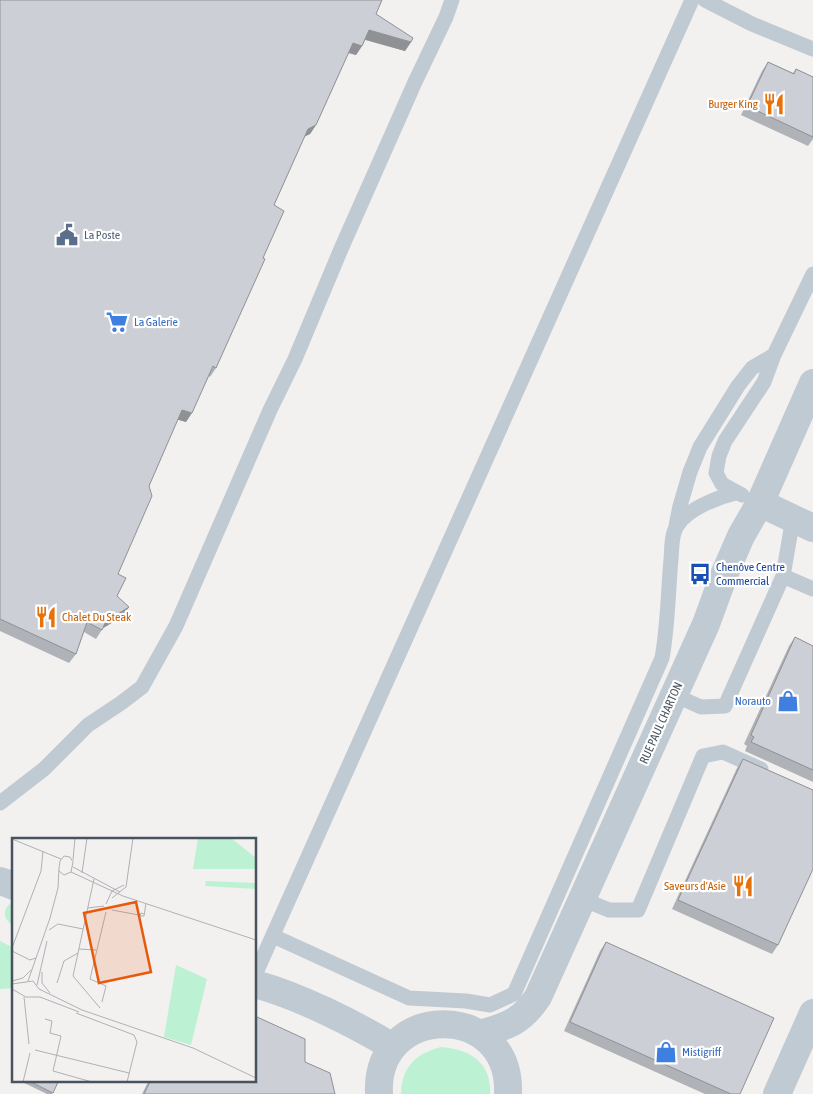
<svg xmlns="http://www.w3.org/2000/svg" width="813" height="1094" font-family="'Asap Condensed',sans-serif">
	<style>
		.green { fill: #bdf1d3 }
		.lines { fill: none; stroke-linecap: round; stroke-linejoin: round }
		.service { stroke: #c0cad2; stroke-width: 15 }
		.minor { stroke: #c0cad2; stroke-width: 28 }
		.wall { fill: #afb2b7 }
		.shaded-wall { fill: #8f9195 }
		.building { fill: #cccfd5; stroke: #8f9195 }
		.labels { text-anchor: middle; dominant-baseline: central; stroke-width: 4.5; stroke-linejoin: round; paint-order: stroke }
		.food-label { font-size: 12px; fill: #c56008; stroke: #fff; text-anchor: end }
		.service-label { font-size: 12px; fill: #4e5e75; stroke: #fff; text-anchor: start }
		.shop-label { font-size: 12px; fill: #366cbe; stroke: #fff; text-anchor: start }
		.transit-label { font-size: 12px; fill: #164399; stroke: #fff; text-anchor: start }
		.street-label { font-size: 12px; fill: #47535f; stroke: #fff }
		.inset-road { fill: none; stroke: #aeb1b6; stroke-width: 1 }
		.view { fill: #e8590c; fill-opacity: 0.15; stroke: #e8590c; stroke-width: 2.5 }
		.inset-edge { fill: none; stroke: #47535f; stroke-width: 2.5 }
	</style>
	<rect width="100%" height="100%" fill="#f3f0f0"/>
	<path class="green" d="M 11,903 L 14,903 L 14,926 C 4,921 1,910 11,903 Z
		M 0,941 L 14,948 L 14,988 L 0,989 Z
		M 441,1047 C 469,1049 492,1062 490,1094 L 401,1094 C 402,1066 416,1054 441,1047 Z"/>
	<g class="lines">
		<path class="service" d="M 705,0 L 752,24 L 813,49
			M 742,495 L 722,484 L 716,473 L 719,456 L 725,441 L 764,382 L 774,355 L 813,274
			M 676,526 L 680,506 L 690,472 L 700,447 L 738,386 L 752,368 L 774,355
			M 783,576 L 793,518
			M 674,695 L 701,707 L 725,706 L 783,576 L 813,589
			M 0,803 L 44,769 L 88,725 L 121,703 L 142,687 L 176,626 L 270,410 L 295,359 L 341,249 L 415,82 L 446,17 L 452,0
			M 582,899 L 609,910 L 638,910 L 703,756 L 723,752 L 761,769
			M 273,936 L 409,998 L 466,1001 L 490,1005 L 514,994 L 662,658 C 668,626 668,592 671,559 C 672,550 671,534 677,526 C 687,509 718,497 736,493
			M 255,975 L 692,0"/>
		<path class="minor" d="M 760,503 L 813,528
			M 0,881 L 14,886
			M 255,984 C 299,996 353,1023 393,1047
			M 480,1034 C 508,1026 521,1022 538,997 L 706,624 L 724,575 L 741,536 L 760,503 L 813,383
			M 379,1094 C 374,1002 512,1000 508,1094
			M 777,1094 L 813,1013"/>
	</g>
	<path class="wall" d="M 0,0 L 376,14 L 411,42 L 405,51 L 365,40 L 362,46 L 356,55 L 348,53 L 316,125 L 310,134 L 304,137 L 274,205 L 263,258 L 216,368 L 210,377 L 209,376 L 186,422 L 177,419 L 149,486 L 118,574 L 117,596 L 123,616 L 103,628 L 96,639 L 84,632 L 76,654 L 69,663 L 0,631 Z
		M 768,62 L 793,73 L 796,69 L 813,77 L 813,139 L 808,146 L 741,115 L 762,71 Z
		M 795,637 L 813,646 L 813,782 L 745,751 L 747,746 L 744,744 L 789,646 Z
		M 743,759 L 778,945 L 772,954 L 672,909 L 737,768 Z
		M 606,942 L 740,1094 L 705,1094 L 564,1031 L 600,951 Z
		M 305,1062 L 335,1094 L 142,1094 L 149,1080 L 255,1080 Z
		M 18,1080 L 59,1080 L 52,1094 L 47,1094 Z"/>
	<path class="shaded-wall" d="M 369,30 L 411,42 L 405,51 L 363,39 Z
		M 353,43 L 362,46 L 356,55 L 346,52 Z
		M 316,125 L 310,134 L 301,138 L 308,129 Z
		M 182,410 L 192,413 L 186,422 L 175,419 Z
		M 129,607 L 123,616 L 100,630 L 106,621 Z"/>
	<path class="building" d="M 0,0 L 382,0 L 376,14 L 413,38 L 411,42 L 369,30 L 362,46 L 353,43 L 316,125 L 308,129 L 274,205 L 284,211 L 263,258 L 265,259 L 216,368 L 213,366 L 192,413 L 182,410 L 149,486 L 152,496 L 118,574 L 126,578 L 117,596 L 129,607 L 106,621 L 102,630 L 87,622 L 76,654 L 0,619 Z
		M 768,62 L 794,74 L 796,69 L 813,77 L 813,137 L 747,106 Z
		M 795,637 L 813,646 L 813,770 L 751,742 L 754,737 L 751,735 Z
		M 743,759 L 813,790 L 813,869 L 778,945 L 678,900 Z
		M 606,942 L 774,1018 L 740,1094 L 731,1094 L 570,1022 Z
		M 255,1016 L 305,1039 L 305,1062 L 330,1073 L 335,1094 L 144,1094 L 151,1080 L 255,1080 Z
		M 27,1080 L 59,1080 L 53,1093 Z"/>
	<defs>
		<g id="restaurant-bare" transform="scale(1.725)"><path d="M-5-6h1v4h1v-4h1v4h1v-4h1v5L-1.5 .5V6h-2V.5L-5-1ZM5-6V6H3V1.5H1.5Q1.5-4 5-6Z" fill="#e8710a" stroke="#fff" stroke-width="2.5" paint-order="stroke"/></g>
		<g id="civic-bare" transform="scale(1.725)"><path d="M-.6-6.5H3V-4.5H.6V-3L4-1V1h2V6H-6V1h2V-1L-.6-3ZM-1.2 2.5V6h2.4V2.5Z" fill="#5c6f8a" stroke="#fff" stroke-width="2.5" paint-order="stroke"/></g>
		<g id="supermarket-bare" transform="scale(1.725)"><path d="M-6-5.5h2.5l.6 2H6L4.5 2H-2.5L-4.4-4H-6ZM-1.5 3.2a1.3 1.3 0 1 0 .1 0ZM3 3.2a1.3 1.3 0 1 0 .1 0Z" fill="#3f7fe0" stroke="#fff" stroke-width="2.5" paint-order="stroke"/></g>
		<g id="bus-bare" transform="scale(1.725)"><path d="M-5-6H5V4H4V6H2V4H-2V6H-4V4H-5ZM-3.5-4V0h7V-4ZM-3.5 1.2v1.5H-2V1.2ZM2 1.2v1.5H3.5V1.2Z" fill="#1a4fb4" stroke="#fff" stroke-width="2.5" paint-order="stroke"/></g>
		<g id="shop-bare" transform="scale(1.725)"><path d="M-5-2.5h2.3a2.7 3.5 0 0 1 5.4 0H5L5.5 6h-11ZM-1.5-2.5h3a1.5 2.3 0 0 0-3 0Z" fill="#3f7fe0" stroke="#fff" stroke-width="2.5" paint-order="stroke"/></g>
	</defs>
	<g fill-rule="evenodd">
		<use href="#restaurant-bare" x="774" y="104"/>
		<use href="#civic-bare" x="67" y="235"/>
		<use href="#supermarket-bare" x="117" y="322"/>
		<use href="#bus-bare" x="700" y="574"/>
		<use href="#restaurant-bare" x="46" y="617"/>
		<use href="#shop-bare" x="788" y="701"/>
		<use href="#restaurant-bare" x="743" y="886"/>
		<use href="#shop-bare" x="666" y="1052"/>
	</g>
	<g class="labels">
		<g class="food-label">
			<text x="758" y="104">Burger King</text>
			<text x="62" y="617" text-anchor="start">Chalet Du Steak</text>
			<text x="726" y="886">Saveurs d'Asie</text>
		</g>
		<g class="service-label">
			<text x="84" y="235">La Poste</text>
		</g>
		<g class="shop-label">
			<text x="134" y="322">La Galerie</text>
			<text x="771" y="701" text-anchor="end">Norauto</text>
			<text x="682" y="1052">Mistigriff</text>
		</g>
		<g class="transit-label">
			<text x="716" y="567">Chenôve Centre<tspan x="716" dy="14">Commercial</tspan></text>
		</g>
		<g class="street-label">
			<text transform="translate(661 723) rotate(-66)">RUE PAUL CHARTON</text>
		</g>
	</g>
	<g transform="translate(12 838)">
		<rect width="244" height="244" fill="#f3f0f0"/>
		<path d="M 186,0 L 219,0 L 244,20 L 244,31 L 181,31 ZM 194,43 L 244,45 L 244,51 L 193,48 ZM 164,127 L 195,141 L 179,207 L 152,199 Z" fill="#bdf1d3"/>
		<path class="inset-road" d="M 0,1 L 49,21M 61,22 L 63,0M 61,29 L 108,54M 59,34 L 111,58 L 244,102M 70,35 L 75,0M 82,41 L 61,138 L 88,170M 100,60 L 114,49 L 121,0M 94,66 L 100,53 L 112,47M 76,70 L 92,68M 100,72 L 127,77M 132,76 L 129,75 L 128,78 L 132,78 L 134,65M 37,92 L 46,86 L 71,91M 0,110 L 29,33 L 31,13M 67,111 L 84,112M 0,113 L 18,122 L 24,120M 30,134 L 30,145 L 38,155M 0,143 L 11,140 L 19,132M 16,143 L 38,80 L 46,50 L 47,30 L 48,23 L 52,18 L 58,19 L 61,24 L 59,34 L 52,37 L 47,33M 45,145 L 52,123 L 66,115M 0,146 L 21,143 L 27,151 L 70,172 L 181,210 L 244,240M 25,147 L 35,103M 0,151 L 14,159 L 28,159 L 67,174M 12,159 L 17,206M 90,164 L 94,148 L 78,141 L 94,74M 64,175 L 122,197 L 125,204 L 115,244M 33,181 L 40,183 L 38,195 L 49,198 L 41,233 L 80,244M 23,212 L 117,235M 11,244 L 18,215"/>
		<path class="view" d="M 124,64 L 139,134 L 87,145 L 72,75 Z"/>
		<rect width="244" height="244" class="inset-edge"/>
	</g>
</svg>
